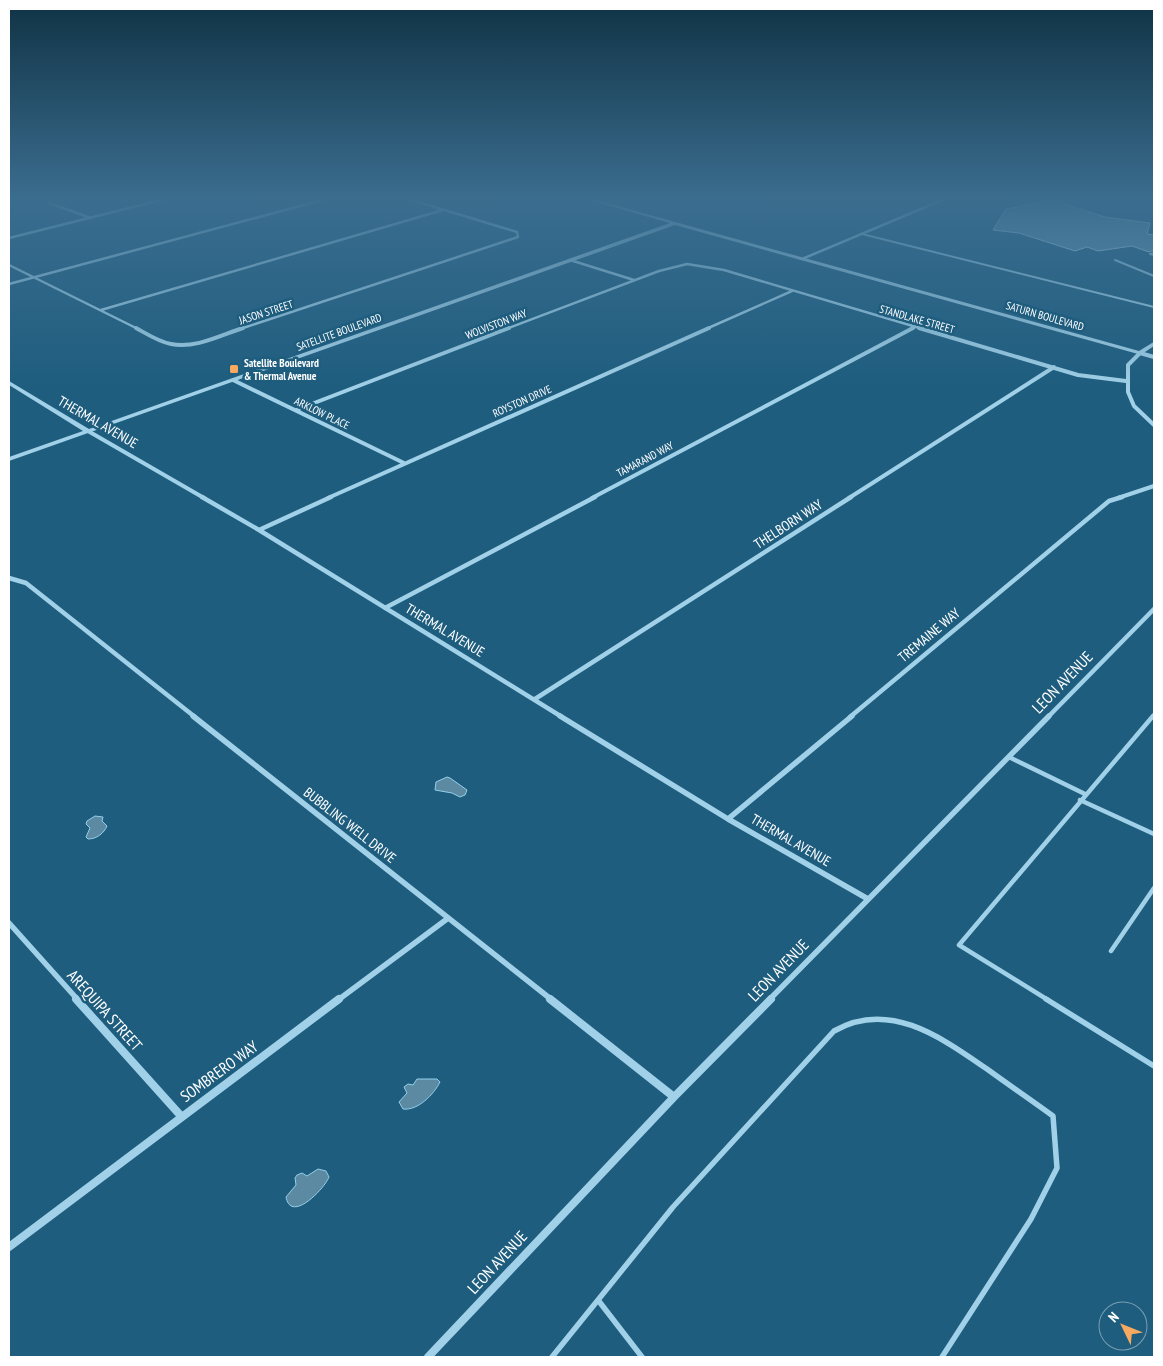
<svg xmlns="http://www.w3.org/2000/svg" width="1163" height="1366" font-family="'PT Sans Narrow',sans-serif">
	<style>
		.water { fill: #5b8aa2; stroke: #94cfea }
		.building { fill: #689db8; stroke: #c5e6f6 }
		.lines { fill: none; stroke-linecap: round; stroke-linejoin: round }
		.service-far3 { stroke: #a1d1e8; stroke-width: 2 }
		.service-far2 { stroke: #a1d1e8; stroke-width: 3 }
		.service-far1 { stroke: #a1d1e8; stroke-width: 4.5 }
		.service { stroke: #a1d1e8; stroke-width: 5.5 }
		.minor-far4 { stroke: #a1d1e8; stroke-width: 2.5 }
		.minor-far3 { stroke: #a1d1e8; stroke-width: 4 }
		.minor-far2 { stroke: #a1d1e8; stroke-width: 4.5 }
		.minor-far1 { stroke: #a1d1e8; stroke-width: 5.5 }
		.minor { stroke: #a1d1e8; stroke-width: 8 }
		.tertiary { fill: #a1d1e8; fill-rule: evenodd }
		.poi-dot { fill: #f7a960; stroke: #1e5d7e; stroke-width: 2 }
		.labels { text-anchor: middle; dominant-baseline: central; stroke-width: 5; stroke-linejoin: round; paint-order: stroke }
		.far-street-label { font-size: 11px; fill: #fff; stroke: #1e5d7e }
		.far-poi-label { font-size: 11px; font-weight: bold; fill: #fff; stroke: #1e5d7e; text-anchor: start }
		.street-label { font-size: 14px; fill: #fff; stroke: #1e5d7e }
		.near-street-label { font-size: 16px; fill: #fff; stroke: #1e5d7e }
	</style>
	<rect width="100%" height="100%" fill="#1e5d7e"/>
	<path class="water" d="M 447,777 L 450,778 L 467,790 L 465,795 L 460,797 L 452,793 L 435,790 L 436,782 Z
		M 95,816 L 103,817 L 102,821 L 107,826 C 104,833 97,839 88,839 L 86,837 L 90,828 L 86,824 L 87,821 Z
		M 417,1079 L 437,1079 L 440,1082 C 434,1094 418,1111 403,1109 L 399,1102 L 407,1093 L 404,1087 L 408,1084 L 413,1085 Z
		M 318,1169 L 326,1171 L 329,1177 C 325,1188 291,1224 286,1197 L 296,1185 L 295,1178 L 297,1175 L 302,1173 L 307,1176 Z"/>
	<path class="building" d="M 1053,200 L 1105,217 L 1150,223 L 1147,234 L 1154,235 L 1154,250 L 1149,252 L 1132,246 L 1098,251 L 1087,247 L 1075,251 L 1019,233 L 993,230 L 1006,209 Z"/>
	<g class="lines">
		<path class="service-far3" d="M 862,234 L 1154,307
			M 1154,253 L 1150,254 L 1154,255
			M 1115,260 L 1154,276"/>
		<path class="service-far2" d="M 1152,717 L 1154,714"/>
		<path class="service-far1" d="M 1009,757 L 1085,794
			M 1080,800 L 1154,834
			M 1111,951 L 1154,888
			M 1048,1000 L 959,945 L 1153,716"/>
		<path class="service" d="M 1046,999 L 1154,1066
			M 598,1300 L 642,1357
			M 552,1357 L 673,1207 L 834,1031 C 889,999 942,1038 987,1069 C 1009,1085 1031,1100 1053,1116 L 1057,1168 L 1031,1219 L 942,1357"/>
		<path class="minor-far4" d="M 49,203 L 91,218
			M 9,238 L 169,198
			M 802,259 L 947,198
			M 570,260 L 634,280
			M 9,265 L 138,329
			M 9,284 L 330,198
			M 101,310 L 443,210
			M 240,329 L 518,237 L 517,232 L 405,198
			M 506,329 L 659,271 L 687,264 L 724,270 L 923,329
			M 706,329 L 792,291
			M 911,329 L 915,327"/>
		<path class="minor-far3" d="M 136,328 C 147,334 159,342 171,344 C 195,349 221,335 243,328
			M 919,328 L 1078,375 L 1126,381
			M 1154,357 L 1140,353 L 1128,365 L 1128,392 L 1134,406 L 1154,425
			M 233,380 L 404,463
			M 296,410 L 509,328
			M 88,431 L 204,498
			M 328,498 L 709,328
			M 592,498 L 913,328
			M 849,498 L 1054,367
			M 1118,498 L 1154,486"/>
		<path class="minor-far2" d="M 202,497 L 259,530 L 562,717
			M 259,530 L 331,497
			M 9,578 L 26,583 L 195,717
			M 385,608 L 595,497
			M 535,699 L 851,497
			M 850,717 L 1109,501 L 1122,497
			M 1048,717 L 1154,609"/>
		<path class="minor-far1" d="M 193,716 L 552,1000
			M 560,716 L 728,819 L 868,899
			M 728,819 L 852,716
			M 9,923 L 78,1000
			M 338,1000 L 447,919
			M 769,1000 L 1049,716"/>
		<path class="minor" d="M 76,999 L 181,1116
			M 550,999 L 674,1097
			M 9,1247 L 339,999
			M 428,1357 L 674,1097 L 771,999"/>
		<path class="tertiary" d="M 582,198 L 589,198 L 1139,351 L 1152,343 L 1154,342 L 1154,346 L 1142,354 L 1138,354 L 675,225 L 9,461 L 9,457 L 83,431 L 9,385 L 9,381 L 89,429 L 670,223 Z"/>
	</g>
	<linearGradient id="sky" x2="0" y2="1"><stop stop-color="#103345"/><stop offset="0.51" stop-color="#3b6d8f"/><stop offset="1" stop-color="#3b6d8f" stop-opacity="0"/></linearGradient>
	<rect width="1163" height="389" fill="url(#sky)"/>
	<rect class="poi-dot" x="229" y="364" width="10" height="10" rx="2.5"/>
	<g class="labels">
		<g class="far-street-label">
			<text transform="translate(266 312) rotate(-18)">JASON STREET</text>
			<text transform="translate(1045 316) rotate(16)">SATURN BOULEVARD</text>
			<text transform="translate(917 319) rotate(16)">STANDLAKE STREET</text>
			<text transform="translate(496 324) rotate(-21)">WOLVISTON WAY</text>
			<text transform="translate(339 332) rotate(-20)">SATELLITE BOULEVARD</text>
			<text transform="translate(522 401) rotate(-24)">ROYSTON DRIVE</text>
			<text transform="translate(322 413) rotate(26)">ARKLOW PLACE</text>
			<text transform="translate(645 459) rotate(-28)">TAMARAND WAY</text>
		</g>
		<g class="far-poi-label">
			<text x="244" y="363">Satellite Boulevard<tspan x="244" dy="13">&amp; Thermal Avenue</tspan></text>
		</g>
		<g class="street-label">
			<text transform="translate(98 422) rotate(30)">THERMAL AVENUE</text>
			<text transform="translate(788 524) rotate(-33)">THELBORN WAY</text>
			<text transform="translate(445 630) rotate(31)">THERMAL AVENUE</text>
			<text transform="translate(929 635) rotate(-40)">TREMAINE WAY</text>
			<text transform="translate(350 825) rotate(38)">BUBBLING WELL DRIVE</text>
			<text transform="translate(791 840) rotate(30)">THERMAL AVENUE</text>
		</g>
		<g class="near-street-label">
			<text transform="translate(1062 682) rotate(-46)">LEON AVENUE</text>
			<text transform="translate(778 970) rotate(-46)">LEON AVENUE</text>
			<text transform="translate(105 1010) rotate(48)">AREQUIPA STREET</text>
			<text transform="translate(219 1071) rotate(-36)">SOMBRERO WAY</text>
			<text transform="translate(497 1262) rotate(-47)">LEON AVENUE</text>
		</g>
	</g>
	<rect width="1163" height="1366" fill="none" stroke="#ffffff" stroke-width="20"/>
	<g transform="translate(1123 1326) rotate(313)"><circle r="24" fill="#1e5d7e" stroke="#789eb2"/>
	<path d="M0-4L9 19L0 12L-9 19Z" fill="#f7a960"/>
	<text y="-8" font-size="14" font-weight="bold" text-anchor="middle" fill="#ffffff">N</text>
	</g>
</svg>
